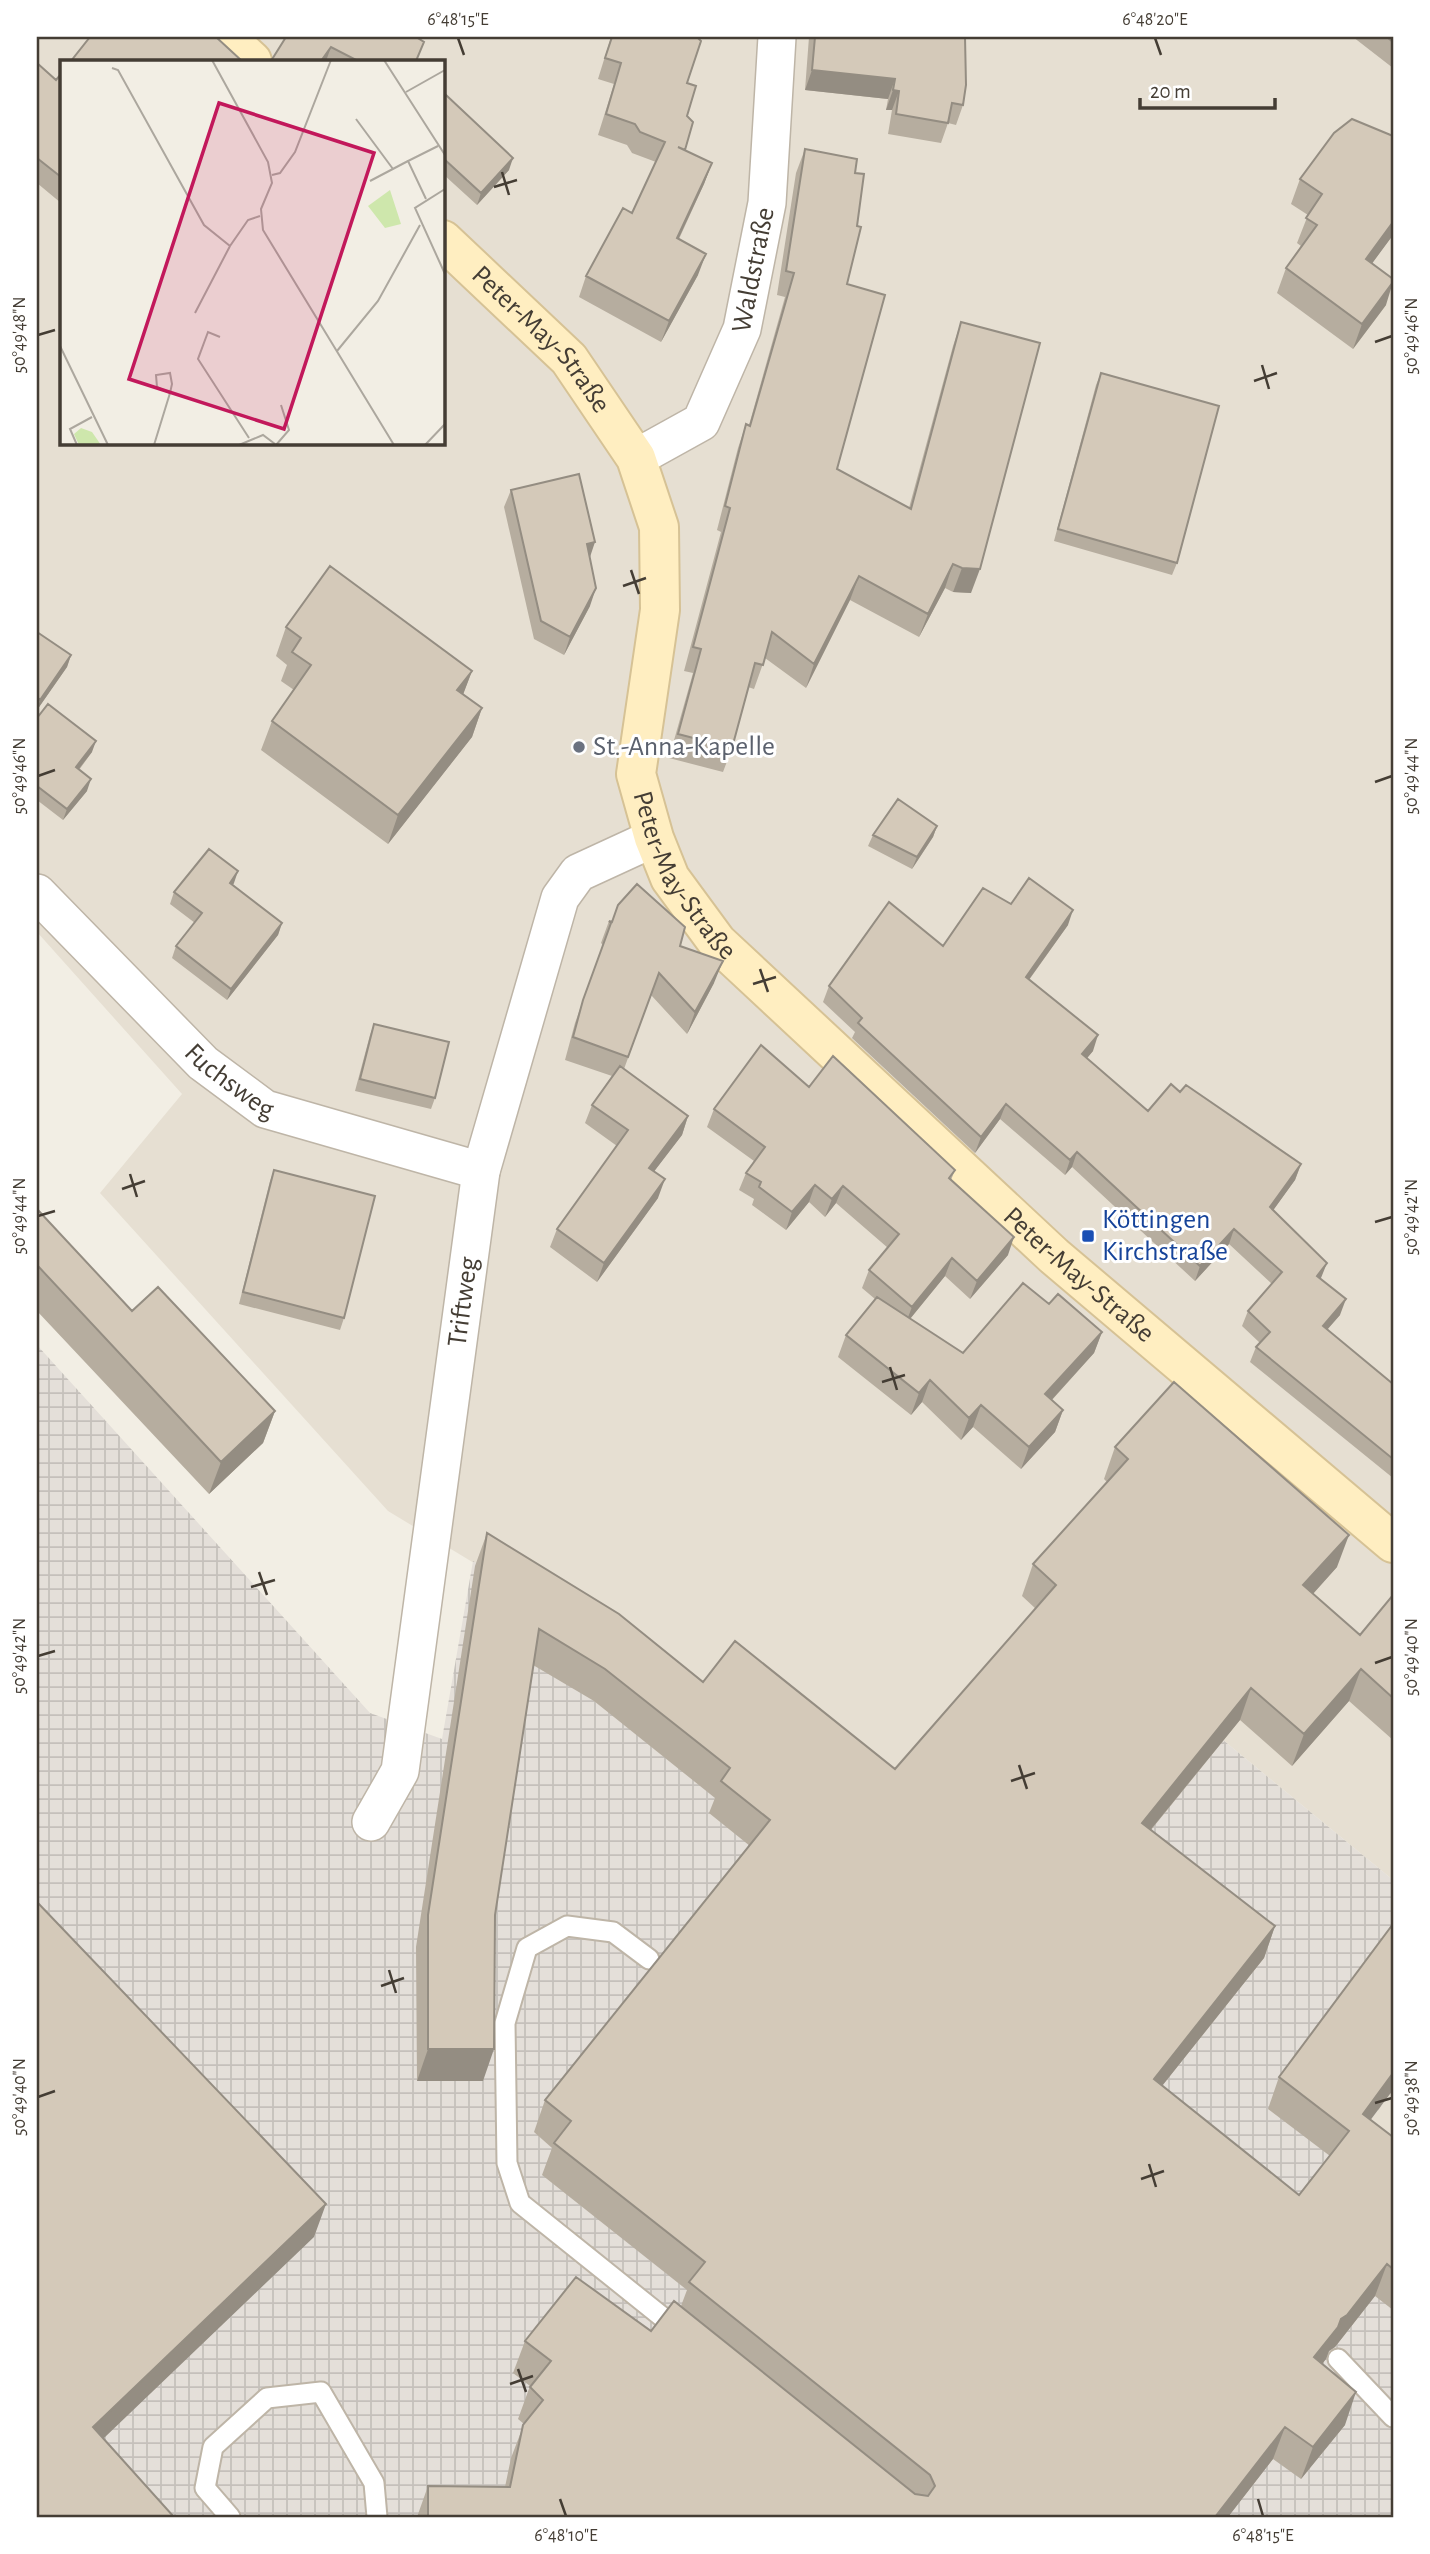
<svg xmlns="http://www.w3.org/2000/svg" width="1430" height="2554" font-family="'Alegreya Sans',sans-serif">
	<style>
		.residential { fill: #e6dfd2; fill-rule: evenodd }
		.industrial { fill: url(#industrial-grid) }
		.lines { fill: none; stroke-linecap: round; stroke-linejoin: round }
		.service-casing { stroke: #beb5a7; stroke-width: 23 }
		.minor-casing { stroke: #beb5a7; stroke-width: 40 }
		.secondary-casing { stroke: #d6c295; stroke-width: 42 }
		.service { stroke: #fff; stroke-width: 19 }
		.minor { stroke: #fff; stroke-width: 37 }
		.secondary { stroke: #ffeec1; stroke-width: 38 }
		.wall { fill: #b6ad9f }
		.shaded-wall { fill: #948d82 }
		.building { fill: #d4c9b9; stroke: #948d82; stroke-width: 2 }
		.ticks { fill: none; stroke: #443d34; stroke-width: 2.5 }
		.worship-dot { fill: #6b7280; stroke: #fff; stroke-width: 2.5 }
		.transit-dot { fill: #1a4fb4; stroke: #fff; stroke-width: 2.5 }
		.labels { text-anchor: middle; dominant-baseline: central; stroke-width: 6; stroke-linejoin: round; paint-order: stroke }
		.street-label { font-size: 28px; fill: #443d34; stroke: #fff }
		.worship-label { font-size: 28px; fill: #5b616d; stroke: #fff; text-anchor: start }
		.transit-label { font-size: 28px; fill: #164399; stroke: #fff; text-anchor: start }
		.inset-road { fill: none; stroke: #aca79e; stroke-width: 2 }
		.view { fill: #c2185b; fill-opacity: 0.15; stroke: #c2185b; stroke-width: 3.5 }
		.inset-edge { fill: none; stroke: #443d34; stroke-width: 3.5 }
		.neatline { fill: none; stroke: #443d34; stroke-width: 2.5 }
		.ticks-label { font-size: 18px; text-anchor: middle; fill: #443d34 }
	</style>
	<defs>
		<pattern id="industrial-grid" width="8" height="8" patternUnits="userSpaceOnUse" patternTransform="scale(1.75)"><rect width="8" height="8" fill="#e4dfd9"/><path d="M0 4h8M4 0v8" fill="none" stroke="#c5c0bb"/></pattern>
	</defs>
	<rect width="100%" height="100%" fill="#f2eee4"/>
	<path class="residential" d="M 37,37 L 1393,37 L 1393,1880 L 1223,1740 L 932,1840 L 692,1713 L 608,1644 L 388,1511 L 100,1193 L 182,1094 L 37,932 ZM 61,61 L 443,61 L 443,443 L 61,443 Z
		M 1393,2090 L 1393,2179 L 1351,2146 Z"/>
	<path class="industrial" d="M 37,1345 L 370,1713 L 442,1739 L 473,1561 L 932,1840 L 1223,1740 L 1393,1880 L 1393,2090 L 1352,2146 L 1393,2179 L 1393,2517 L 37,2517 Z"/>
	<g class="lines">
		<g class="service-casing">
			<path id="service" d="M 649,1959 L 613,1932 L 567,1926 L 527,1948 L 505,2023 L 507,2163 L 520,2203 L 681,2332
				M 1338,2359 L 1393,2417
				M 230,2517 L 205,2488 L 213,2447 L 267,2398 L 321,2392 L 374,2483 L 377,2517"/>
		</g>
		<g class="minor-casing">
			<g id="minor">
				<path id="s1" d="M 636,458 L 701,422 L 742,329 L 767,203 L 777,37"/>
				<path id="s2" d="M 37,893 L 203,1063 L 265,1109 L 481,1171"/>
				<path id="s3" d="M 371,1822 L 400,1771 L 481,1171 L 560,898 L 578,873 L 654,838"/>
			</g>
		</g>
		<g class="secondary-casing">
			<g id="secondary">
				<path d="M 226,37 L 252,61"/>
				<path id="s4" d="M 443,240 L 569,359 L 636,458 L 659,527 L 660,610 L 636,774 L 654,838 L 670,878 L 717,942 L 1054,1256 L 1393,1543"/>
			</g>
		</g>
		<use href="#service" class="service"/>
		<use href="#minor" class="minor"/>
		<use href="#secondary" class="secondary"/>
	</g>
	<path class="wall" d="M 286,37 L 417,61 L 271,61 Z
		M 611,37 L 697,37 L 687,83 L 687,116 L 685,150 L 712,163 L 704,184 L 679,239 L 698,275 L 661,342 L 579,297 L 586,276 L 632,213 L 656,162 L 632,153 L 627,145 L 598,135 L 614,84 L 598,79 Z
		M 809,37 L 965,37 L 963,105 L 956,125 L 948,123 L 941,143 L 888,134 L 892,110 L 886,110 L 888,99 L 805,90 Z
		M 1353,37 L 1393,37 L 1393,68 Z
		M 37,63 L 56,80 L 61,74 L 61,203 L 37,183 Z
		M 443,99 L 509,170 L 477,205 L 443,174 Z
		M 1393,136 L 1393,235 L 1372,263 L 1386,305 L 1353,349 L 1277,293 L 1286,268 L 1301,246 L 1297,243 L 1308,215 L 1291,204 L 1300,179 Z
		M 805,149 L 855,173 L 847,284 L 837,469 L 909,508 L 953,346 L 961,322 L 971,593 L 953,592 L 945,588 L 919,637 L 850,600 L 806,688 L 765,658 L 754,689 L 748,687 L 732,748 L 723,772 L 669,758 L 693,673 L 684,671 L 721,532 L 717,530 L 738,448 L 746,424 L 749,425 L 785,297 L 777,295 L 796,173 Z
		M 1101,373 L 1177,563 L 1172,575 L 1054,541 L 1096,385 Z
		M 511,490 L 590,557 L 590,606 L 564,655 L 534,639 L 504,507 Z
		M 286,627 L 472,671 L 463,694 L 482,708 L 472,737 L 388,844 L 261,750 L 272,721 L 294,690 L 281,681 L 287,665 L 276,656 Z
		M 37,632 L 71,655 L 67,667 L 37,710 Z
		M 37,718 L 92,752 L 79,770 L 87,791 L 63,820 L 37,800 Z
		M 937,826 L 933,837 L 912,869 L 868,846 L 873,835 Z
		M 234,883 L 233,885 L 282,923 L 278,935 L 227,1000 L 172,958 L 176,946 L 195,923 L 170,904 L 174,892 Z
		M 1011,904 L 1068,925 L 1029,980 L 1093,1051 L 1087,1058 L 1148,1111 L 1180,1092 L 1301,1164 L 1295,1180 L 1273,1210 L 1321,1279 L 1340,1315 L 1327,1330 L 1393,1384 L 1393,1478 L 1250,1362 L 1256,1347 L 1260,1343 L 1242,1326 L 1248,1311 L 1272,1284 L 1229,1244 L 1195,1281 L 1072,1167 L 1065,1175 L 1000,1119 L 975,1153 L 852,1038 L 855,1032 L 823,1002 L 829,986 L 943,946 Z
		M 609,921 L 680,946 L 714,983 L 687,1034 L 651,995 L 624,1069 L 688,1116 L 682,1135 L 654,1171 L 658,1198 L 597,1282 L 550,1247 L 557,1229 L 617,1146 L 585,1123 L 592,1105 L 612,1076 L 565,1060 L 575,1023 L 603,945 L 601,943 Z
		M 374,1024 L 435,1098 L 431,1109 L 355,1091 L 370,1035 Z
		M 809,1087 L 955,1170 L 951,1180 L 1008,1255 L 970,1299 L 945,1276 L 910,1319 L 963,1353 L 1049,1304 L 1102,1332 L 1094,1353 L 1052,1400 L 1063,1410 L 1055,1432 L 1021,1469 L 973,1427 L 961,1440 L 922,1402 L 911,1415 L 838,1357 L 846,1335 L 875,1299 L 862,1288 L 869,1270 L 888,1248 L 836,1203 L 825,1217 L 809,1202 L 786,1230 L 752,1205 L 754,1199 L 739,1190 L 746,1173 L 754,1161 L 707,1127 L 714,1109 Z
		M 274,1170 L 344,1318 L 340,1330 L 239,1304 L 270,1181 Z
		M 37,1209 L 132,1311 L 275,1411 L 263,1443 L 209,1494 L 37,1311 Z
		M 1115,1447 L 1337,1567 L 1313,1594 L 1360,1635 L 1393,1595 L 1393,1740 L 1349,1701 L 1292,1766 L 1240,1720 L 1151,1830 L 1275,1926 L 1264,1958 L 1162,2086 L 1299,2195 L 1330,2156 L 1268,2109 L 1279,2077 L 1371,2120 L 1393,2137 L 1393,2310 L 1375,2296 L 1335,2347 L 1329,2351 L 1326,2359 L 1322,2364 L 1345,2425 L 1301,2479 L 1273,2459 L 1228,2517 L 417,2517 L 428,2486 L 505,2487 L 511,2458 L 524,2424 L 518,2419 L 530,2386 L 513,2373 L 525,2341 L 651,2331 L 681,2306 L 687,2290 L 542,2175 L 552,2148 L 534,2132 L 545,2100 L 750,1846 L 709,1813 L 715,1798 L 594,1701 L 533,1665 L 495,1915 L 483,2081 L 417,2081 L 416,1947 L 475,1566 L 487,1533 L 703,1682 L 895,1769 L 1036,1609 L 1022,1596 L 1033,1564 L 1107,1482 L 1104,1479 Z"/>
	<path class="shaded-wall" d="M 331,47 L 326,61 L 321,61 Z
		M 812,70 L 895,79 L 888,99 L 805,90 Z
		M 893,90 L 899,91 L 892,110 L 886,110 Z
		M 513,158 L 509,170 L 477,205 L 481,193 Z
		M 712,163 L 704,184 L 669,259 L 677,238 Z
		M 1393,222 L 1393,235 L 1357,284 L 1366,259 Z
		M 706,254 L 698,275 L 661,342 L 669,321 Z
		M 1393,282 L 1386,305 L 1353,349 L 1362,324 Z
		M 595,542 L 589,560 L 587,544 Z
		M 953,564 L 945,588 L 919,637 L 928,614 Z
		M 962,568 L 980,569 L 971,593 L 953,592 Z
		M 859,576 L 850,600 L 806,688 L 814,664 Z
		M 596,588 L 590,606 L 564,655 L 570,637 Z
		M 71,655 L 67,667 L 37,710 L 40,700 Z
		M 472,671 L 461,700 L 457,690 Z
		M 482,708 L 472,737 L 388,844 L 398,815 Z
		M 96,741 L 92,752 L 71,779 L 76,767 Z
		M 91,779 L 87,791 L 63,820 L 67,809 Z
		M 937,826 L 933,837 L 912,869 L 917,857 Z
		M 238,871 L 234,883 L 226,894 L 230,883 Z
		M 1073,910 L 1068,925 L 1020,992 L 1026,977 Z
		M 282,923 L 278,935 L 227,1000 L 231,989 Z
		M 723,961 L 714,983 L 687,1034 L 695,1012 Z
		M 1098,1035 L 1093,1051 L 1077,1070 L 1082,1054 Z
		M 1006,1104 L 1000,1119 L 975,1153 L 981,1137 Z
		M 688,1116 L 682,1135 L 643,1186 L 649,1168 Z
		M 1077,1152 L 1072,1167 L 1065,1175 L 1070,1160 Z
		M 1301,1164 L 1295,1180 L 1264,1223 L 1270,1207 Z
		M 665,1179 L 658,1198 L 597,1282 L 604,1263 Z
		M 815,1185 L 809,1202 L 786,1230 L 792,1212 Z
		M 843,1186 L 836,1203 L 825,1217 L 832,1199 Z
		M 1234,1229 L 1229,1244 L 1195,1281 L 1200,1266 Z
		M 1014,1237 L 1008,1255 L 970,1299 L 977,1281 Z
		M 952,1258 L 945,1276 L 905,1325 L 912,1307 Z
		M 1327,1263 L 1321,1278 L 1312,1291 L 1317,1276 Z
		M 1346,1299 L 1340,1315 L 1317,1341 L 1323,1326 Z
		M 1102,1332 L 1094,1353 L 1037,1416 L 1045,1394 Z
		M 930,1380 L 922,1402 L 911,1415 L 919,1393 Z
		M 981,1405 L 973,1427 L 961,1440 L 969,1418 Z
		M 1063,1410 L 1055,1432 L 1021,1469 L 1029,1447 Z
		M 275,1411 L 263,1443 L 209,1494 L 221,1462 Z
		M 1349,1535 L 1337,1567 L 1292,1617 L 1303,1585 Z
		M 1361,1669 L 1349,1701 L 1292,1766 L 1304,1734 Z
		M 1251,1688 L 1240,1720 L 1130,1855 L 1142,1823 Z
		M 1275,1926 L 1264,1958 L 1142,2111 L 1154,2079 Z
		M 428,2049 L 494,2049 L 483,2081 L 417,2081 Z
		M 1393,2073 L 1393,2090 L 1351,2146 L 1363,2114 Z
		M 326,2204 L 314,2237 L 81,2460 L 93,2427 Z
		M 1387,2264 L 1375,2296 L 1335,2347 L 1329,2351 L 1341,2319 Z
		M 1338,2327 L 1326,2359 L 1302,2389 L 1314,2357 Z
		M 1356,2392 L 1345,2425 L 1301,2479 L 1313,2447 Z
		M 1285,2427 L 1273,2459 L 1228,2517 L 1215,2517 Z"/>
	<path class="building" d="M 90,37 L 216,37 L 242,61 L 71,61 Z
		M 286,37 L 416,37 L 424,42 L 416,61 L 358,61 L 331,47 L 321,61 L 271,61 Z
		M 612,37 L 697,37 L 701,41 L 687,83 L 696,86 L 687,116 L 693,122 L 685,150 L 678,147 L 712,163 L 677,238 L 706,254 L 669,321 L 586,276 L 623,208 L 632,213 L 665,142 L 640,132 L 635,124 L 606,114 L 621,63 L 605,58 Z
		M 815,37 L 965,37 L 966,85 L 963,105 L 952,103 L 948,123 L 896,114 L 899,91 L 893,90 L 895,79 L 812,70 Z
		M 1387,37 L 1393,37 L 1393,42 Z
		M 37,63 L 56,80 L 61,74 L 61,177 L 37,158 Z
		M 446,95 L 513,158 L 481,193 L 443,158 L 443,99 Z
		M 1352,119 L 1393,136 L 1393,222 L 1366,259 L 1393,279 L 1393,282 L 1362,324 L 1286,268 L 1317,225 L 1306,218 L 1322,194 L 1300,179 L 1334,133 Z
		M 805,149 L 857,159 L 855,173 L 864,174 L 857,226 L 861,227 L 847,284 L 885,295 L 837,469 L 911,509 L 961,322 L 1040,343 L 980,569 L 962,568 L 953,564 L 928,614 L 859,576 L 814,664 L 772,632 L 763,665 L 755,663 L 732,748 L 678,734 L 701,649 L 693,647 L 730,508 L 725,506 L 746,424 L 750,426 L 794,273 L 786,271 Z
		M 1101,373 L 1219,406 L 1177,563 L 1058,529 Z
		M 579,474 L 595,542 L 587,544 L 596,588 L 570,637 L 541,621 L 511,490 Z
		M 330,566 L 472,671 L 457,690 L 482,708 L 398,815 L 272,721 L 311,665 L 292,652 L 301,638 L 286,627 Z
		M 37,632 L 71,655 L 40,700 L 37,697 Z
		M 48,704 L 96,741 L 76,767 L 91,779 L 67,809 L 37,786 L 37,718 Z
		M 898,799 L 937,826 L 917,857 L 873,835 Z
		M 209,849 L 238,871 L 230,883 L 282,923 L 231,989 L 176,946 L 202,913 L 174,892 Z
		M 1029,878 L 1073,910 L 1026,977 L 1098,1035 L 1082,1054 L 1148,1111 L 1171,1084 L 1180,1092 L 1186,1085 L 1301,1164 L 1270,1207 L 1327,1263 L 1317,1276 L 1346,1299 L 1323,1326 L 1393,1384 L 1393,1459 L 1256,1347 L 1270,1332 L 1248,1311 L 1282,1272 L 1234,1229 L 1200,1266 L 1077,1152 L 1070,1160 L 1006,1104 L 981,1137 L 858,1023 L 862,1018 L 829,986 L 889,902 L 943,946 L 983,888 L 1011,904 Z
		M 637,884 L 685,927 L 680,946 L 723,961 L 695,1012 L 659,973 L 628,1057 L 573,1037 L 583,1000 L 611,923 L 609,921 L 612,922 L 618,905 Z
		M 374,1024 L 449,1042 L 435,1098 L 360,1079 Z
		M 761,1045 L 809,1087 L 833,1056 L 955,1170 L 949,1178 L 1014,1237 L 977,1281 L 952,1258 L 912,1307 L 869,1270 L 899,1234 L 843,1186 L 832,1199 L 815,1185 L 792,1212 L 759,1187 L 761,1182 L 746,1173 L 765,1147 L 714,1109 Z
		M 620,1066 L 688,1116 L 649,1168 L 665,1179 L 604,1263 L 557,1229 L 628,1130 L 592,1105 Z
		M 274,1170 L 375,1196 L 344,1318 L 243,1292 Z
		M 37,1209 L 132,1311 L 158,1287 L 275,1411 L 221,1462 L 37,1265 Z
		M 1023,1283 L 1049,1304 L 1058,1294 L 1102,1332 L 1045,1394 L 1063,1410 L 1029,1447 L 981,1405 L 969,1418 L 930,1380 L 919,1393 L 846,1335 L 877,1297 L 963,1353 Z
		M 1174,1382 L 1349,1535 L 1303,1585 L 1360,1635 L 1393,1595 L 1393,1698 L 1361,1669 L 1304,1734 L 1251,1688 L 1142,1823 L 1275,1926 L 1154,2079 L 1299,2195 L 1349,2131 L 1279,2077 L 1393,1924 L 1393,2073 L 1363,2114 L 1393,2137 L 1393,2269 L 1387,2264 L 1347,2315 L 1341,2319 L 1338,2327 L 1314,2357 L 1356,2392 L 1313,2447 L 1285,2427 L 1215,2517 L 428,2517 L 428,2486 L 510,2487 L 523,2425 L 543,2400 L 530,2387 L 551,2361 L 525,2341 L 576,2277 L 651,2331 L 674,2301 L 915,2494 L 928,2496 L 935,2486 L 930,2475 L 689,2282 L 705,2262 L 554,2143 L 571,2121 L 545,2100 L 770,1820 L 721,1781 L 730,1768 L 605,1669 L 539,1629 L 495,1915 L 494,2049 L 428,2049 L 428,1915 L 487,1533 L 619,1614 L 703,1682 L 735,1641 L 895,1769 L 1056,1585 L 1033,1564 L 1128,1459 L 1115,1447 Z
		M 37,1902 L 326,2204 L 93,2427 L 174,2517 L 37,2517 Z"/>
	<path class="ticks" d="M 458,38 L 464,55M 1155,38 L 1161,55M 502,172 L 509,195M 494,187 L 517,180M 38,335 L 55,330M 1375,342 L 1392,336M 1262,365 L 1269,389M 1254,381 L 1277,373M 631,570 L 639,594M 623,586 L 646,578M 38,776 L 55,770M 1375,782 L 1392,776M 760,969 L 768,992M 753,984 L 776,977M 130,1174 L 137,1197M 122,1189 L 145,1181M 38,1216 L 55,1211M 1375,1222 L 1392,1217M 890,1367 L 897,1390M 882,1382 L 905,1375M 259,1572 L 267,1595M 251,1587 L 275,1580M 38,1656 L 55,1651M 1375,1663 L 1392,1657M 1019,1765 L 1027,1789M 1011,1781 L 1035,1773M 389,1970 L 396,1993M 381,1986 L 404,1978M 38,2097 L 55,2091M 1375,2103 L 1392,2098M 1149,2164 L 1156,2187M 1141,2179 L 1164,2171M 518,2369 L 526,2392M 510,2384 L 533,2376M 560,2499 L 566,2516M 1258,2499 L 1263,2516"/>
	<circle class="worship-dot" cx="579" cy="747" r="7"/>
	<rect class="transit-dot" x="1081" y="1229" width="14" height="14" rx="3.5"/>
	<g class="labels">
		<g class="street-label">
			<text stroke="none"><textPath href="#s1" startOffset="236">Waldstraße</textPath></text>
			<text stroke="none"><textPath href="#s4" startOffset="140">Peter-May-Straße</textPath></text>
			<text stroke="none"><textPath href="#s4" startOffset="728">Peter-May-Straße</textPath></text>
			<text stroke="none"><textPath href="#s2" startOffset="270">Fuchsweg</textPath></text>
			<text stroke="none"><textPath href="#s4" startOffset="1295">Peter-May-Straße</textPath></text>
			<text stroke="none"><textPath href="#s3" startOffset="532">Triftweg</textPath></text>
		</g>
		<g class="worship-label">
			<text x="593" y="747">St.-Anna-Kapelle</text>
		</g>
		<g class="transit-label">
			<text x="1102" y="1220">Köttingen<tspan x="1102" dy="32">Kirchstraße</tspan></text>
		</g>
	</g>
	<g transform="translate(60 60)">
		<rect width="385" height="385" fill="#f2eee4"/>
		<path d="M 330,130 L 341,164 L 325,168 L 308,146 ZM 21,368 L 32,372 L 41,385 L 19,385 L 14,374 Z" fill="#cee7ac"/>
		<path class="inset-road" d="M 152,0 L 208,102 L 212,123 L 201,149 L 203,170 L 334,385M 324,0 L 385,95M 52,8 L 58,10 L 144,165 L 170,186M 346,32 L 385,10M 296,59 L 333,109M 212,115 L 220,113 L 235,92 L 271,0M 310,121 L 348,101M 385,129 L 355,148 L 385,214M 366,139 L 348,101 L 378,86M 135,253 L 170,186 L 188,160 L 200,156M 160,277 L 148,272 L 138,299 L 189,378M 0,286 L 48,385M 277,291 L 318,241 L 360,165M 17,385 L 10,369 L 32,357M 94,385 L 110,333 L 112,324 L 110,313 L 96,315 L 97,327 L 110,333M 179,385 L 203,375 L 215,384M 216,385 L 229,370 L 221,345M 365,385 L 385,364"/>
		<path class="view" d="M 159,43 L 314,93 L 224,369 L 69,319 Z"/>
		<rect width="385" height="385" class="inset-edge"/>
	</g>
	<rect width="1430" height="2554" fill="none" stroke="#ffffff" stroke-width="77"/>
	<path d="M1140 98v10h135v-10" fill="none" stroke="#443d34" stroke-width="3.5"/>
	<text x="1150" y="98" font-size="21" fill="#443d34" stroke="#ffffff" stroke-width="5" paint-order="stroke">20 m</text>
	<rect x="38" y="38" width="1354" height="2478" class="neatline"/>
	<g class="ticks-label">
		<text x="458" y="25">6°48'15"E</text>
		<text x="1155" y="25">6°48'20"E</text>
		<text transform="translate(19 335) rotate(-90)" y="6">50°49'48"N</text>
		<text transform="translate(1411 336) rotate(-90)" y="6">50°49'46"N</text>
		<text transform="translate(19 776) rotate(-90)" y="6">50°49'46"N</text>
		<text transform="translate(1411 776) rotate(-90)" y="6">50°49'44"N</text>
		<text transform="translate(19 1216) rotate(-90)" y="6">50°49'44"N</text>
		<text transform="translate(1411 1217) rotate(-90)" y="6">50°49'42"N</text>
		<text transform="translate(19 1656) rotate(-90)" y="6">50°49'42"N</text>
		<text transform="translate(1411 1657) rotate(-90)" y="6">50°49'40"N</text>
		<text transform="translate(19 2097) rotate(-90)" y="6">50°49'40"N</text>
		<text transform="translate(1411 2098) rotate(-90)" y="6">50°49'38"N</text>
		<text x="566" y="2541">6°48'10"E</text>
		<text x="1263" y="2541">6°48'15"E</text>
	</g>
</svg>
